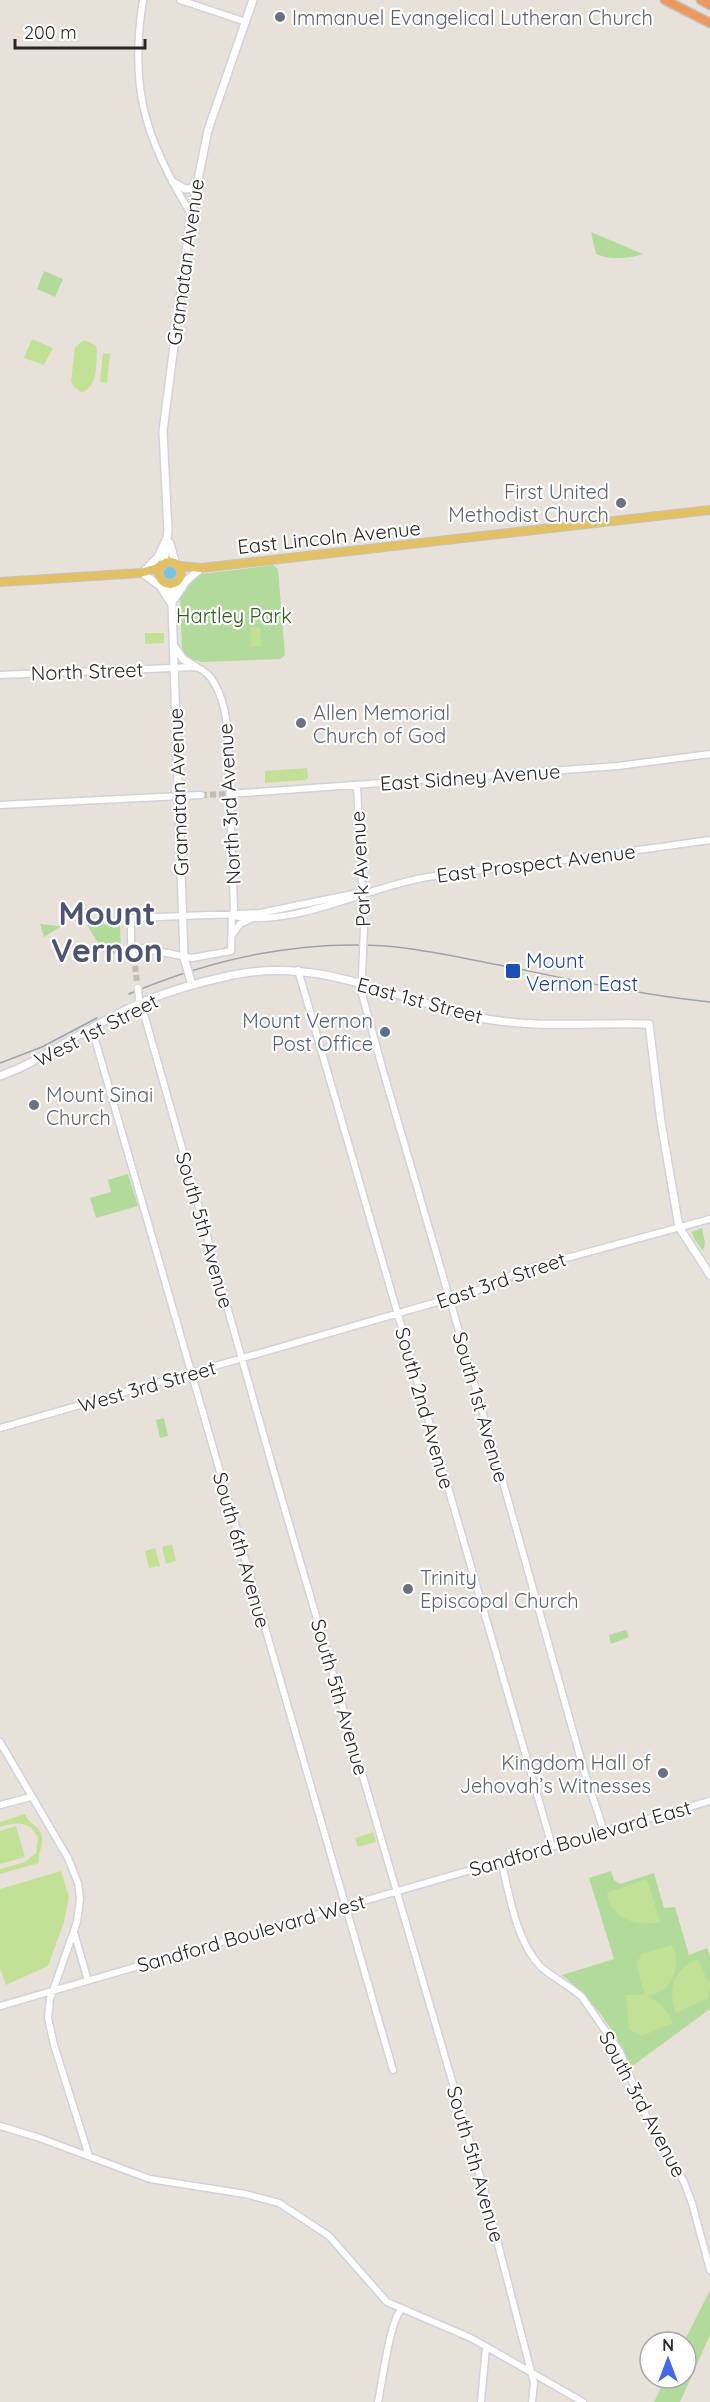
<svg xmlns="http://www.w3.org/2000/svg" width="710" height="2402" font-family="Quicksand,sans-serif">
	<style>
		.green { fill: #b2da9a }
		.pitch { fill: #c3e196 }
		.water { fill: #75c7e1 }
		.lines { fill: none; stroke-linecap: round; stroke-linejoin: round }
		.tertiary-tunnel { stroke: #c1bcb5; stroke-width: 6; stroke-dasharray: 6 3; stroke-linecap: butt }
		.tertiary-casing { stroke: #cfd2de; stroke-width: 9 }
		.secondary-casing { stroke: #cfd2de; stroke-width: 10 }
		.primary-casing { stroke: #c2c2c2; stroke-width: 10 }
		.motorway-casing { stroke: #c2c2c2; stroke-width: 11 }
		.tertiary { stroke: #fff; stroke-width: 6 }
		.secondary { stroke: #fff; stroke-width: 7 }
		.primary { stroke: #e2c164; stroke-width: 8 }
		.motorway { stroke: #ee985e; stroke-width: 8 }
		.rail { stroke: #9da0af; stroke-width: 1.5 }
		.tertiary-bridge-casing { stroke: #cfd2de; stroke-width: 9; stroke-linecap: butt }
		.secondary-bridge-casing { stroke: #cfd2de; stroke-width: 10; stroke-linecap: butt }
		.tertiary-bridge { stroke: #fff; stroke-width: 6 }
		.secondary-bridge { stroke: #fff; stroke-width: 7 }
		.worship-dot { fill: #6b7280; stroke: #fff; stroke-width: 2 }
		.transit-dot { fill: #1a4fb4; stroke: #fff; stroke-width: 2 }
		.service-dot { fill: #5c6f8a; stroke: #fff; stroke-width: 2 }
		.labels { text-anchor: middle; dominant-baseline: central; stroke-width: 4.5; stroke-linejoin: round; paint-order: stroke }
		.worship-label { font-size: 20px; fill: #5b616d; stroke: #fff; text-anchor: start }
		.street-label { font-size: 20px; fill: #262626; stroke: #fff }
		.park-label { font-size: 20px; fill: #2d5b1f; stroke: #fff }
		.transit-label { font-size: 20px; fill: #164399; stroke: #fff; text-anchor: start }
		.service-label { font-size: 20px; fill: #4e5e75; stroke: #fff; text-anchor: end }
		.town-label { font-size: 32px; font-weight: bold; fill: #4c5472; stroke: #fff }
	</style>
	<rect width="100%" height="100%" fill="#e8e1d9"/>
	<path class="green" d="M 591,232 L 643,254 C 629,259 610,260 596,254 Z
		M 44,271 L 63,279 L 55,297 L 37,289 Z
		M 273,565 L 278,569 L 285,655 L 281,659 L 202,662 L 187,658 L 182,649 L 180,596 L 185,586 L 201,574 Z
		M 40,924 L 59,926 L 60,927 L 44,937 Z
		M 120,924 L 121,949 L 107,958 L 87,925 Z
		M 128,1174 L 138,1206 L 96,1218 L 90,1198 L 111,1192 L 108,1180 Z
		M 702,1228 L 705,1243 L 703,1251 L 695,1240 L 691,1232 Z
		M 164,1418 L 168,1436 L 160,1438 L 156,1420 Z
		M 626,1630 L 629,1637 L 611,1644 L 609,1635 Z
		M 611,1871 L 614,1880 L 620,1884 L 654,1873 L 664,1908 L 675,1907 L 689,1955 L 707,1948 L 710,1956 L 710,2009 L 631,2067 C 616,2031 593,1999 562,1975 L 614,1959 L 589,1878 Z
		M 710,2290 L 710,2335 L 680,2402 L 654,2402 L 666,2378 L 686,2378 L 686,2342 L 684,2342 Z"/>
	<path class="pitch" d="M 32,339 L 53,348 L 44,365 L 24,358 Z
		M 84,340 L 95,345 L 97,349 C 96,364 98,389 81,392 L 73,386 L 71,381 L 75,347 Z
		M 103,353 L 110,354 L 107,383 L 100,382 Z
		M 250,628 L 260,628 L 261,646 L 251,647 Z
		M 145,633 L 164,633 L 164,643 L 145,644 Z
		M 307,768 L 308,778 L 305,780 L 265,783 L 265,771 Z
		M 172,1544 L 176,1561 L 166,1564 L 162,1547 Z
		M 155,1548 L 160,1566 L 149,1568 L 145,1551 Z
		M 25,1814 C 28,1823 37,1825 41,1833 C 45,1845 37,1853 39,1863 L 0,1874 L 0,1869 L 25,1862 L 36,1853 L 38,1838 C 30,1820 16,1822 0,1827 L 0,1822 Z
		M 16,1826 L 25,1857 L 0,1864 L 0,1831 Z
		M 373,1832 L 376,1842 L 358,1847 L 355,1838 Z
		M 61,1871 L 69,1897 L 64,1922 L 48,1966 L 6,1985 L 0,1968 L 0,1889 Z
		M 644,1880 L 648,1882 L 660,1922 C 638,1927 611,1920 607,1893 Z
		M 672,1945 C 683,1967 672,1991 648,1996 C 660,2003 668,2010 673,2023 L 642,2036 L 629,2029 L 626,1995 L 645,1995 L 636,1964 L 642,1954 Z
		M 697,1959 L 710,1984 L 708,1998 L 676,2013 C 667,1989 674,1969 697,1959 Z"/>
	<path class="water" d="M162 573a8 8 0 1 1 16 0a8 8 0 1 1-16 0Z"/>
	<g class="lines">
		<path class="tertiary-tunnel" d="M 201,795 L 230,794
			M 134,957 L 137,982"/>
		<g class="tertiary-casing">
			<path id="tertiary" d="M 143,0 C 129,88 145,139 191,214
				M 180,0 L 246,22
				M 0,675 L 196,667 C 217,674 224,704 227,724 L 234,909 L 232,916 L 231,951 L 192,958 L 142,948 L 131,949
				M 357,786 L 364,928
				M 230,794 L 618,766 L 710,754
				M 0,805 L 201,795
				M 232,916 C 297,927 359,890 422,878 C 456,872 491,869 525,865 C 587,857 648,849 710,840
				M 232,935 L 240,924 L 251,919
				M 134,957 L 131,949 L 131,918 L 260,913 L 353,894 L 363,894
				M 298,970 L 552,1846
				M 362,976 L 362,994 L 384,1074 L 503,1482 L 585,1774 L 604,1831
				M 140,1000 L 278,1486 L 484,2190 L 534,2383 L 532,2402
				M 92,1029 L 393,2070
				M 0,1428 L 489,1287 L 519,1271 L 710,1219
				M 0,1742 L 68,1858 L 78,1883 L 80,1899 L 77,1922 L 50,1999 L 48,2018 L 54,2045 L 89,2156
				M 0,1805 L 31,1797
				M 501,1861 C 510,1895 515,1939 540,1966 C 553,1978 569,1985 582,1997 L 620,2052 L 647,2118 L 684,2182 L 692,2203 L 710,2270
				M 74,1932 L 88,1981
				M 0,2006 L 710,1801
				M 0,2126 L 37,2137 L 150,2179 L 245,2194 L 279,2203 L 329,2236 L 387,2302 L 471,2338 L 583,2402
				M 378,2402 C 382,2384 390,2318 402,2309
				M 481,2402 L 486,2347"/>
		</g>
		<g class="secondary-casing">
			<path id="secondary" d="M 173,182 L 185,189 L 195,188
				M 170,543 L 175,562
				M 164,563 L 168,531 L 163,431 L 191,214 L 208,130 L 253,0
				M 143,572 L 158,557 L 166,540
				M 142,573 L 160,586 L 171,603
				M 162,581 L 170,595
				M 177,582 L 173,592 L 172,606 L 184,958 L 187,968
				M 175,598 L 186,581 L 199,570
				M 174,646 L 183,659 L 196,667
				M 0,1076 L 22,1067 C 59,1048 95,1024 134,1006 C 164,992 200,982 233,975 C 324,956 396,1001 481,1018 C 537,1029 593,1022 649,1024 L 661,1122 L 679,1227 L 710,1275"/>
		</g>
		<g class="primary-casing">
			<path id="primary" d="M159 573a11 11 0 1 1 22 0a11 11 0 1 1-22 0Z
				M 180,566 L 201,568 L 710,510
				M 0,582 L 140,573 L 158,568 L 162,565"/>
		</g>
		<g class="motorway-casing">
			<path id="motorway" d="M 665,0 L 710,23
				M 701,0 L 710,5"/>
		</g>
		<use href="#tertiary" class="tertiary"/>
		<use href="#secondary" class="secondary"/>
		<use href="#primary" class="primary"/>
		<use href="#motorway" class="motorway"/>
		<path class="rail" d="M 129,994 C 211,959 297,940 386,946 C 424,949 462,958 499,965 C 569,979 639,995 710,1002
			M 0,1063 L 42,1047 L 97,1018"/>
		<g class="tertiary-bridge-casing">
			<path id="tertiary-bridge" d="M 362,976 L 364,928
				M 138,988 L 139,999"/>
		</g>
		<g class="secondary-bridge-casing">
			<path id="secondary-bridge" d="M 187,968 L 191,982"/>
		</g>
		<use href="#tertiary-bridge" class="tertiary-bridge"/>
		<use href="#secondary-bridge" class="secondary-bridge"/>
	</g>
	<g class="worship-dot">
		<circle cx="280" cy="17" r="6"/>
		<circle cx="621" cy="503" r="6"/>
		<circle cx="301" cy="723" r="6"/>
		<circle cx="34" cy="1105" r="6"/>
		<circle cx="408" cy="1589" r="6"/>
		<circle cx="663" cy="1773" r="6"/>
	</g>
	<rect class="transit-dot" x="505" y="963" width="16" height="16" rx="3"/>
	<circle class="service-dot" cx="385" cy="1032" r="6"/>
	<g class="labels">
		<g class="worship-label">
			<text x="292" y="17">Immanuel Evangelical Lutheran Church</text>
			<text x="609" y="491" text-anchor="end">First United<tspan x="609" dy="23">Methodist Church</tspan></text>
			<text x="313" y="712">Allen Memorial<tspan x="313" dy="23">Church of God</tspan></text>
			<text x="46" y="1094">Mount Sinai<tspan x="46" dy="23">Church</tspan></text>
			<text x="420" y="1577">Trinity<tspan x="420" dy="23">Episcopal Church</tspan></text>
			<text x="651" y="1762" text-anchor="end">Kingdom Hall of<tspan x="651" dy="23">Jehovah’s Witnesses</tspan></text>
		</g>
		<g class="street-label">
			<text transform="translate(185 262) rotate(-82)">Gramatan Avenue</text>
			<text transform="translate(329 537) rotate(-6)">East Lincoln Avenue</text>
			<text transform="translate(87 671) rotate(-2)">North Street</text>
			<text transform="translate(470 777) rotate(-4)">East Sidney Avenue</text>
			<text transform="translate(178 792) rotate(-92)">Gramatan Avenue</text>
			<text transform="translate(229 804) rotate(-93)">North 3rd Avenue</text>
			<text transform="translate(536 863) rotate(-7)">East Prospect Avenue</text>
			<text transform="translate(360 869) rotate(-93)">Park Avenue</text>
			<text transform="translate(420 1000) rotate(15)">East 1st Street</text>
			<text transform="translate(96 1030) rotate(-27)">West 1st Street</text>
			<text transform="translate(205 1230) rotate(74)">South 5th Avenue</text>
			<text transform="translate(501 1280) rotate(-19)">East 3rd Street</text>
			<text transform="translate(147 1386) rotate(-16)">West 3rd Street</text>
			<text transform="translate(481 1407) rotate(74)">South 1st Avenue</text>
			<text transform="translate(425 1408) rotate(74)">South 2nd Avenue</text>
			<text transform="translate(242 1550) rotate(74)">South 6th Avenue</text>
			<text transform="translate(340 1697) rotate(74)">South 5th Avenue</text>
			<text transform="translate(580 1838) rotate(-16)">Sandford Boulevard East</text>
			<text transform="translate(251 1933) rotate(-16)">Sandford Boulevard West</text>
			<text transform="translate(643 2104) rotate(62)">South 3rd Avenue</text>
			<text transform="translate(476 2164) rotate(74)">South 5th Avenue</text>
		</g>
		<g class="park-label">
			<text x="234" y="615">Hartley Park</text>
		</g>
		<g class="transit-label">
			<text x="526" y="960">Mount<tspan x="526" dy="23">Vernon East</tspan></text>
		</g>
		<g class="service-label">
			<text x="373" y="1020">Mount Vernon<tspan x="373" dy="23">Post Office</tspan></text>
		</g>
		<g class="town-label">
			<text x="107" y="913">Mount<tspan x="107" dy="37">Vernon</tspan></text>
		</g>
	</g>
	<g transform="translate(668 2360)"><circle r="28" fill="#ffffff" stroke="#a8a8a8" stroke-width="1.5"/>
	<path d="M0-4.5L10 22L0 15L-10 22Z" fill="#4769e7"/>
	<text y="-9" font-size="16" font-weight="bold" text-anchor="middle" fill="#262626">N</text>
	</g>
	<path d="M15 39v9h130v-9" fill="none" stroke="#262626" stroke-width="3"/>
	<text x="24" y="39" font-size="18" fill="#262626" stroke="#ffffff" stroke-width="4.5" paint-order="stroke">200 m</text>
</svg>
